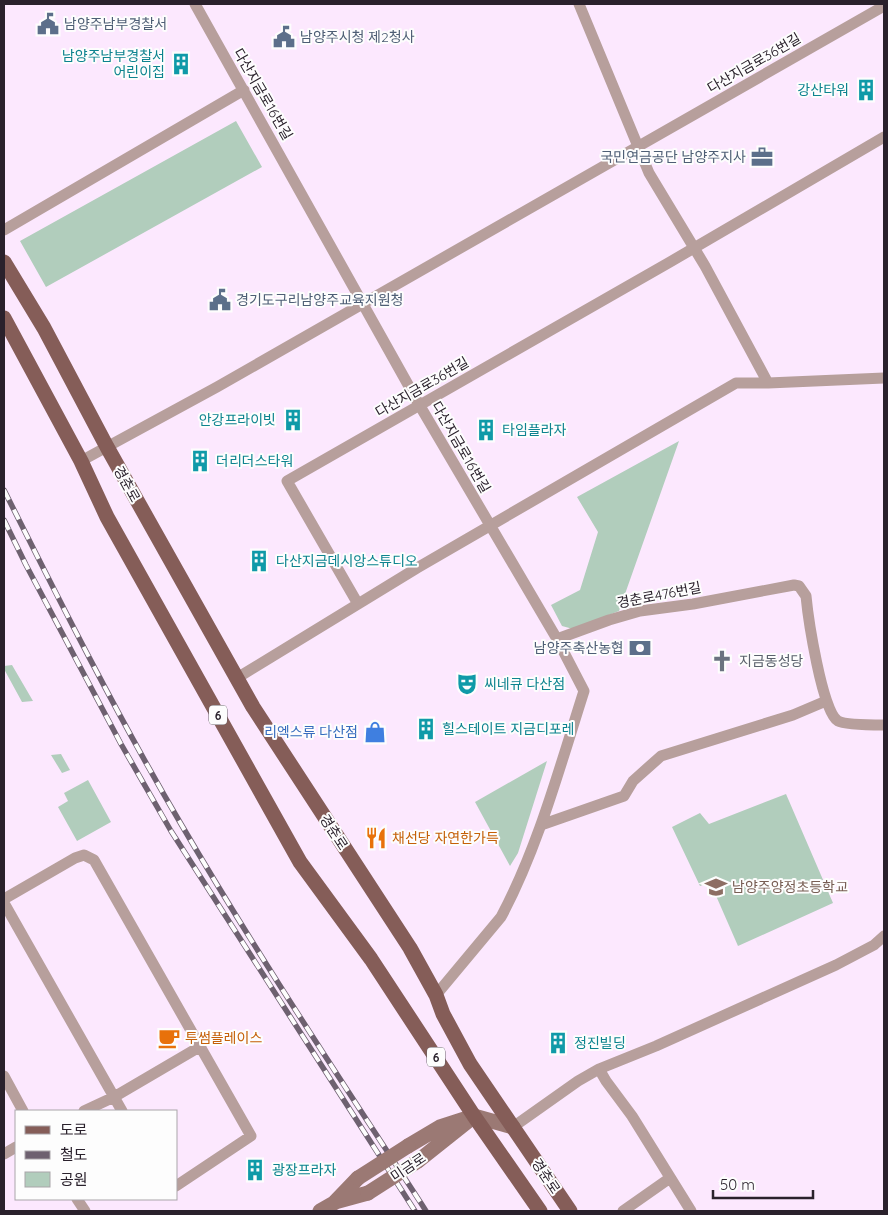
<svg xmlns="http://www.w3.org/2000/svg" width="888" height="1215" font-family="Quicksand,'Noto Sans KR',sans-serif">
	<style>
		.green { fill: #b1cdbc }
		.lines { fill: none; stroke-linecap: round; stroke-linejoin: round }
		.street { stroke: #b79f9c; stroke-width: 11 }
		.secondary { stroke: #9b7974; stroke-width: 15 }
		.primary { stroke: #855d58; stroke-width: 15 }
		.rail-casing { stroke: #6e6170; stroke-width: 5.5 }
		.rail { stroke: #fdfdfd; stroke-width: 4; stroke-dasharray: 11; stroke-linecap: butt }
		.secondary-bridge { stroke: #9b7974; stroke-width: 15 }
		.labels { text-anchor: middle; dominant-baseline: central; stroke-width: 4; stroke-linejoin: round; paint-order: stroke }
		.shield { fill: #fdfdfd; stroke: #69636b; stroke-width: 1 }
		.shield-label { font-size: 12px; font-weight: bold; fill: #2a212c }
		.service-label { font-size: 14px; fill: #4e5e75; stroke: #fdfdfd; text-anchor: start }
		.culture-label { font-size: 14px; fill: #0d838f; stroke: #fdfdfd; text-anchor: start }
		.street-label { font-size: 14px; fill: #2a212c; stroke: #fdfdfd }
		.worship-label { font-size: 14px; fill: #5b616d; stroke: #fdfdfd; text-anchor: start }
		.shop-label { font-size: 14px; fill: #366cbe; stroke: #fdfdfd; text-anchor: end }
		.food-label { font-size: 14px; fill: #c56008; stroke: #fdfdfd; text-anchor: start }
		.education-label { font-size: 14px; fill: #785e54; stroke: #fdfdfd; text-anchor: start }
	</style>
	<rect width="100%" height="100%" fill="#fce8fe"/>
	<path class="green" d="M 236,121 L 262,167 L 46,287 L 20,241 Z
		M 679,441 L 619,611 L 573,629 L 562,626 L 551,605 L 580,590 L 598,532 L 577,497 Z
		M 12,665 L 33,701 L 22,702 L 4,669 L 4,666 Z
		M 61,754 L 70,770 L 62,773 L 51,755 Z
		M 547,761 L 518,853 L 510,866 L 475,802 Z
		M 88,780 L 111,822 L 77,841 L 58,807 L 68,801 L 64,793 Z
		M 786,794 L 833,903 L 738,946 L 710,882 L 700,886 L 672,827 L 700,813 L 709,824 Z"/>
	<g class="lines">
		<path class="street" d="M 195,4 L 420,406 L 557,639
			M 579,4 L 649,173 L 705,266 L 768,383
			M 4,230 L 244,90
			M 81,461 L 217,387 L 884,6
			M 358,604 L 287,481 L 670,262 L 884,137
			M 237,678 L 417,568 L 736,383 L 768,383 L 884,378
			M 541,825 L 624,796 L 633,781 L 661,756 L 793,715 L 826,701
			M 4,899 L 75,858 L 84,855 L 94,860 L 251,1136 L 176,1186
			M 4,903 L 122,1111
			M 436,995 L 501,917 C 538,848 560,766 584,691 L 557,639 L 609,620 L 640,611 L 693,604 L 794,585 L 799,586 L 806,596 C 808,617 822,712 838,721 C 845,725 875,725 884,725
			M 599,1069 L 606,1081 L 632,1116 L 691,1211
			M 4,1076 L 23,1111
			M 84,1111 L 114,1097 L 201,1046
			M 513,1127 L 578,1081 L 599,1069 L 656,1046 L 836,965 L 874,945 L 884,936
			M 4,1154 L 16,1147
			M 77,1199 L 85,1211
			M 623,1211 L 670,1178"/>
		<path class="secondary" d="M 408,1146 L 440,1127 L 474,1116 L 513,1127
			M 418,1161 L 467,1122
			M 335,1202 L 368,1193
			M 320,1211 L 334,1203 L 358,1178"/>
		<path class="primary" d="M 4,262 L 44,328 L 107,447 L 253,707 L 410,948 L 436,995 L 443,1014 L 470,1064 L 570,1211
			M 4,318 L 81,461 L 107,517 L 300,862 L 371,959 L 474,1116 L 540,1211"/>
		<g class="rail-casing">
			<path id="rail" d="M 4,490 C 60,602 117,715 181,824 C 258,956 343,1083 426,1211
				M 4,520 L 26,565 L 121,744 L 171,831 L 415,1211"/>
		</g>
		<use href="#rail" class="rail"/>
		<path class="secondary-bridge" d="M 358,1178 L 408,1146
			M 368,1193 L 418,1161"/>
	</g>
	<defs>
		<g id="civic-bare" transform="scale(1.725)"><path d="M-.6-6.5H3V-4.5H.6V-3L4-1V1h2V6H-6V1h2V-1L-.6-3ZM-1.2 2.5V6h2.4V2.5Z" fill="#5c6f8a" stroke="#fdfdfd" stroke-width="2.5" paint-order="stroke"/></g>
		<g id="building-bare" transform="scale(1.725)"><path d="M-4-6H4V6H1V3H-1V6H-4ZM-2.5-4.3h1.7v1.8h-1.7ZM.8-4.3h1.7v1.8H.8ZM-2.5-1h1.7V.8h-1.7ZM.8-1h1.7V.8H.8Z" fill="#0f9aa8" stroke="#fdfdfd" stroke-width="2.5" paint-order="stroke"/></g>
		<g id="office-bare" transform="scale(1.725)"><path d="M-6-3h4V-5.5h4V-3h4V5H-6ZM-1-4.5V-3h2v-1.5ZM-6 0V1H6V0Z" fill="#5c6f8a" stroke="#fdfdfd" stroke-width="2.5" paint-order="stroke"/></g>
		<g id="bank-bare" transform="scale(1.725)"><path d="M-6-4H6V4H-6ZM0-2.3a2.3 2.3 0 1 0 0 4.6a2.3 2.3 0 1 0 0-4.6Z" fill="#5c6f8a" stroke="#fdfdfd" stroke-width="2.5" paint-order="stroke"/></g>
		<g id="church-bare" transform="scale(1.725)"><path d="M-1.2-6h2.4v3.5h3.3v2.4h-3.3V6h-2.4V-.1h-3.3v-2.4h3.3Z" fill="#6b7280" stroke="#fdfdfd" stroke-width="2.5" paint-order="stroke"/></g>
		<g id="theatre-bare" transform="scale(1.725)"><path d="M-5-5.5Q0-4 5-5.5V0Q5 5 0 6Q-5 5-5 0ZM-3.3-2.5H-1v1.5H-3.3ZM1-2.5H3.3v1.5H1ZM-2.8 1Q0 5.5 2.8 1Z" fill="#0f9aa8" stroke="#fdfdfd" stroke-width="2.5" paint-order="stroke"/></g>
		<g id="shop-bare" transform="scale(1.725)"><path d="M-5-2.5h2.3a2.7 3.5 0 0 1 5.4 0H5L5.5 6h-11ZM-1.5-2.5h3a1.5 2.3 0 0 0-3 0Z" fill="#3f7fe0" stroke="#fdfdfd" stroke-width="2.5" paint-order="stroke"/></g>
		<g id="restaurant-bare" transform="scale(1.725)"><path d="M-5-6h1v4h1v-4h1v4h1v-4h1v5L-1.5 .5V6h-2V.5L-5-1ZM5-6V6H3V1.5H1.5Q1.5-4 5-6Z" fill="#e8710a" stroke="#fdfdfd" stroke-width="2.5" paint-order="stroke"/></g>
		<g id="school-bare" transform="scale(1.725)"><path d="M0-5L7-2L0 1L-7-2ZM-4 1L0 2.5L4 1V4Q0 6-4 4Z" fill="#8d6e63" stroke="#fdfdfd" stroke-width="2.5" paint-order="stroke"/></g>
		<g id="cafe-bare" transform="scale(1.725)"><path d="M-5.5-4.5H6V0H3Q3 3.5 0 3.5H-2.5Q-5.5 3.5-5.5 0ZM3-3.2v2h1.7v-2ZM-6 4.5H4V6H-6Z" fill="#e8710a" stroke="#fdfdfd" stroke-width="2.5" paint-order="stroke"/></g>
	</defs>
	<g fill-rule="evenodd">
		<use href="#civic-bare" x="48" y="24"/>
		<use href="#civic-bare" x="284" y="37"/>
		<use href="#building-bare" x="181" y="64"/>
		<use href="#building-bare" x="866" y="90"/>
		<use href="#office-bare" x="762" y="157"/>
		<use href="#civic-bare" x="220" y="300"/>
		<use href="#building-bare" x="293" y="420"/>
		<use href="#building-bare" x="486" y="430"/>
		<use href="#building-bare" x="200" y="461"/>
		<use href="#building-bare" x="259" y="561"/>
		<use href="#bank-bare" x="640" y="648"/>
		<use href="#church-bare" x="722" y="661"/>
		<use href="#theatre-bare" x="467" y="684"/>
		<use href="#building-bare" x="426" y="729"/>
		<use href="#shop-bare" x="375" y="732"/>
		<use href="#restaurant-bare" x="376" y="838"/>
		<use href="#school-bare" x="716" y="887"/>
		<use href="#cafe-bare" x="169" y="1038"/>
		<use href="#building-bare" x="558" y="1043"/>
		<use href="#building-bare" x="255" y="1170"/>
	</g>
	<g class="labels">
		<g class="shield">
			<rect x="209" y="705.5" width="18" height="19" rx="4"/>
			<rect x="427" y="1047.5" width="18" height="19" rx="4"/>
		</g>
		<g class="shield-label">
			<text x="218" y="715">6</text>
			<text x="436" y="1057">6</text>
		</g>
		<g class="service-label">
			<text x="64" y="24">남양주남부경찰서</text>
			<text x="300" y="37">남양주시청 제2청사</text>
			<text x="746" y="157" text-anchor="end">국민연금공단 남양주지사</text>
			<text x="236" y="300">경기도구리남양주교육지원청</text>
			<text x="624" y="648" text-anchor="end">남양주축산농협</text>
		</g>
		<g class="culture-label">
			<text x="165" y="56" text-anchor="end">남양주남부경찰서<tspan x="165" dy="16">어린이집</tspan></text>
			<text x="849" y="90" text-anchor="end">강산타워</text>
			<text x="276" y="420" text-anchor="end">안강프라이빗</text>
			<text x="502" y="430">타임플라자</text>
			<text x="216" y="461">더리더스타워</text>
			<text x="276" y="561">다산지금데시앙스튜디오</text>
			<text x="484" y="684">씨네큐 다산점</text>
			<text x="442" y="729">힐스테이트 지금디포레</text>
			<text x="574" y="1043">정진빌딩</text>
			<text x="272" y="1170">광장프라자</text>
		</g>
		<g class="street-label">
			<text transform="translate(754 63) rotate(-30)">다산지금로36번길</text>
			<text transform="translate(263 94) rotate(60)">다산지금로16번길</text>
			<text transform="translate(422 387) rotate(-30)">다산지금로36번길</text>
			<text transform="translate(461 447) rotate(60)">다산지금로16번길</text>
			<text transform="translate(127 484) rotate(61)">경춘로</text>
			<text transform="translate(659 595) rotate(-11)">경춘로476번길</text>
			<text transform="translate(334 832) rotate(57)">경춘로</text>
			<text transform="translate(408 1167) rotate(-34)">미금로</text>
			<text transform="translate(546 1176) rotate(56)">경춘로</text>
		</g>
		<g class="worship-label">
			<text x="739" y="661">지금동성당</text>
		</g>
		<g class="shop-label">
			<text x="358" y="732">리엑스류 다산점</text>
		</g>
		<g class="food-label">
			<text x="392" y="838">채선당 자연한가득</text>
			<text x="185" y="1038">투썸플레이스</text>
		</g>
		<g class="education-label">
			<text x="732" y="887">남양주양정초등학교</text>
		</g>
	</g>
	<rect width="888" height="1215" fill="none" stroke="#2a212c" stroke-width="10"/>
	<rect x="15" y="1110" width="162" height="90" fill="#fdfdfd" stroke="#a9a5a9"/>
	<rect x="25" y="1126" width="25" height="8" fill="#855d58" stroke="#a9a5a9"/>
	<text x="60" y="1135" font-size="15" fill="#2a212c">도로</text>
	<rect x="25" y="1151" width="25" height="8" fill="#6e6170" stroke="#a9a5a9"/>
	<text x="60" y="1160" font-size="15" fill="#2a212c">철도</text>
	<rect x="25" y="1172" width="25" height="15" fill="#b1cdbc" stroke="#a9a5a9"/>
	<text x="60" y="1185" font-size="15" fill="#2a212c">공원</text>
	<path d="M713 1190v8h100v-8" fill="none" stroke="#2a212c" stroke-width="2.5"/>
	<text x="720" y="1190" font-size="15" fill="#2a212c" stroke="#fdfdfd" stroke-width="4" paint-order="stroke">50 m</text>
</svg>
